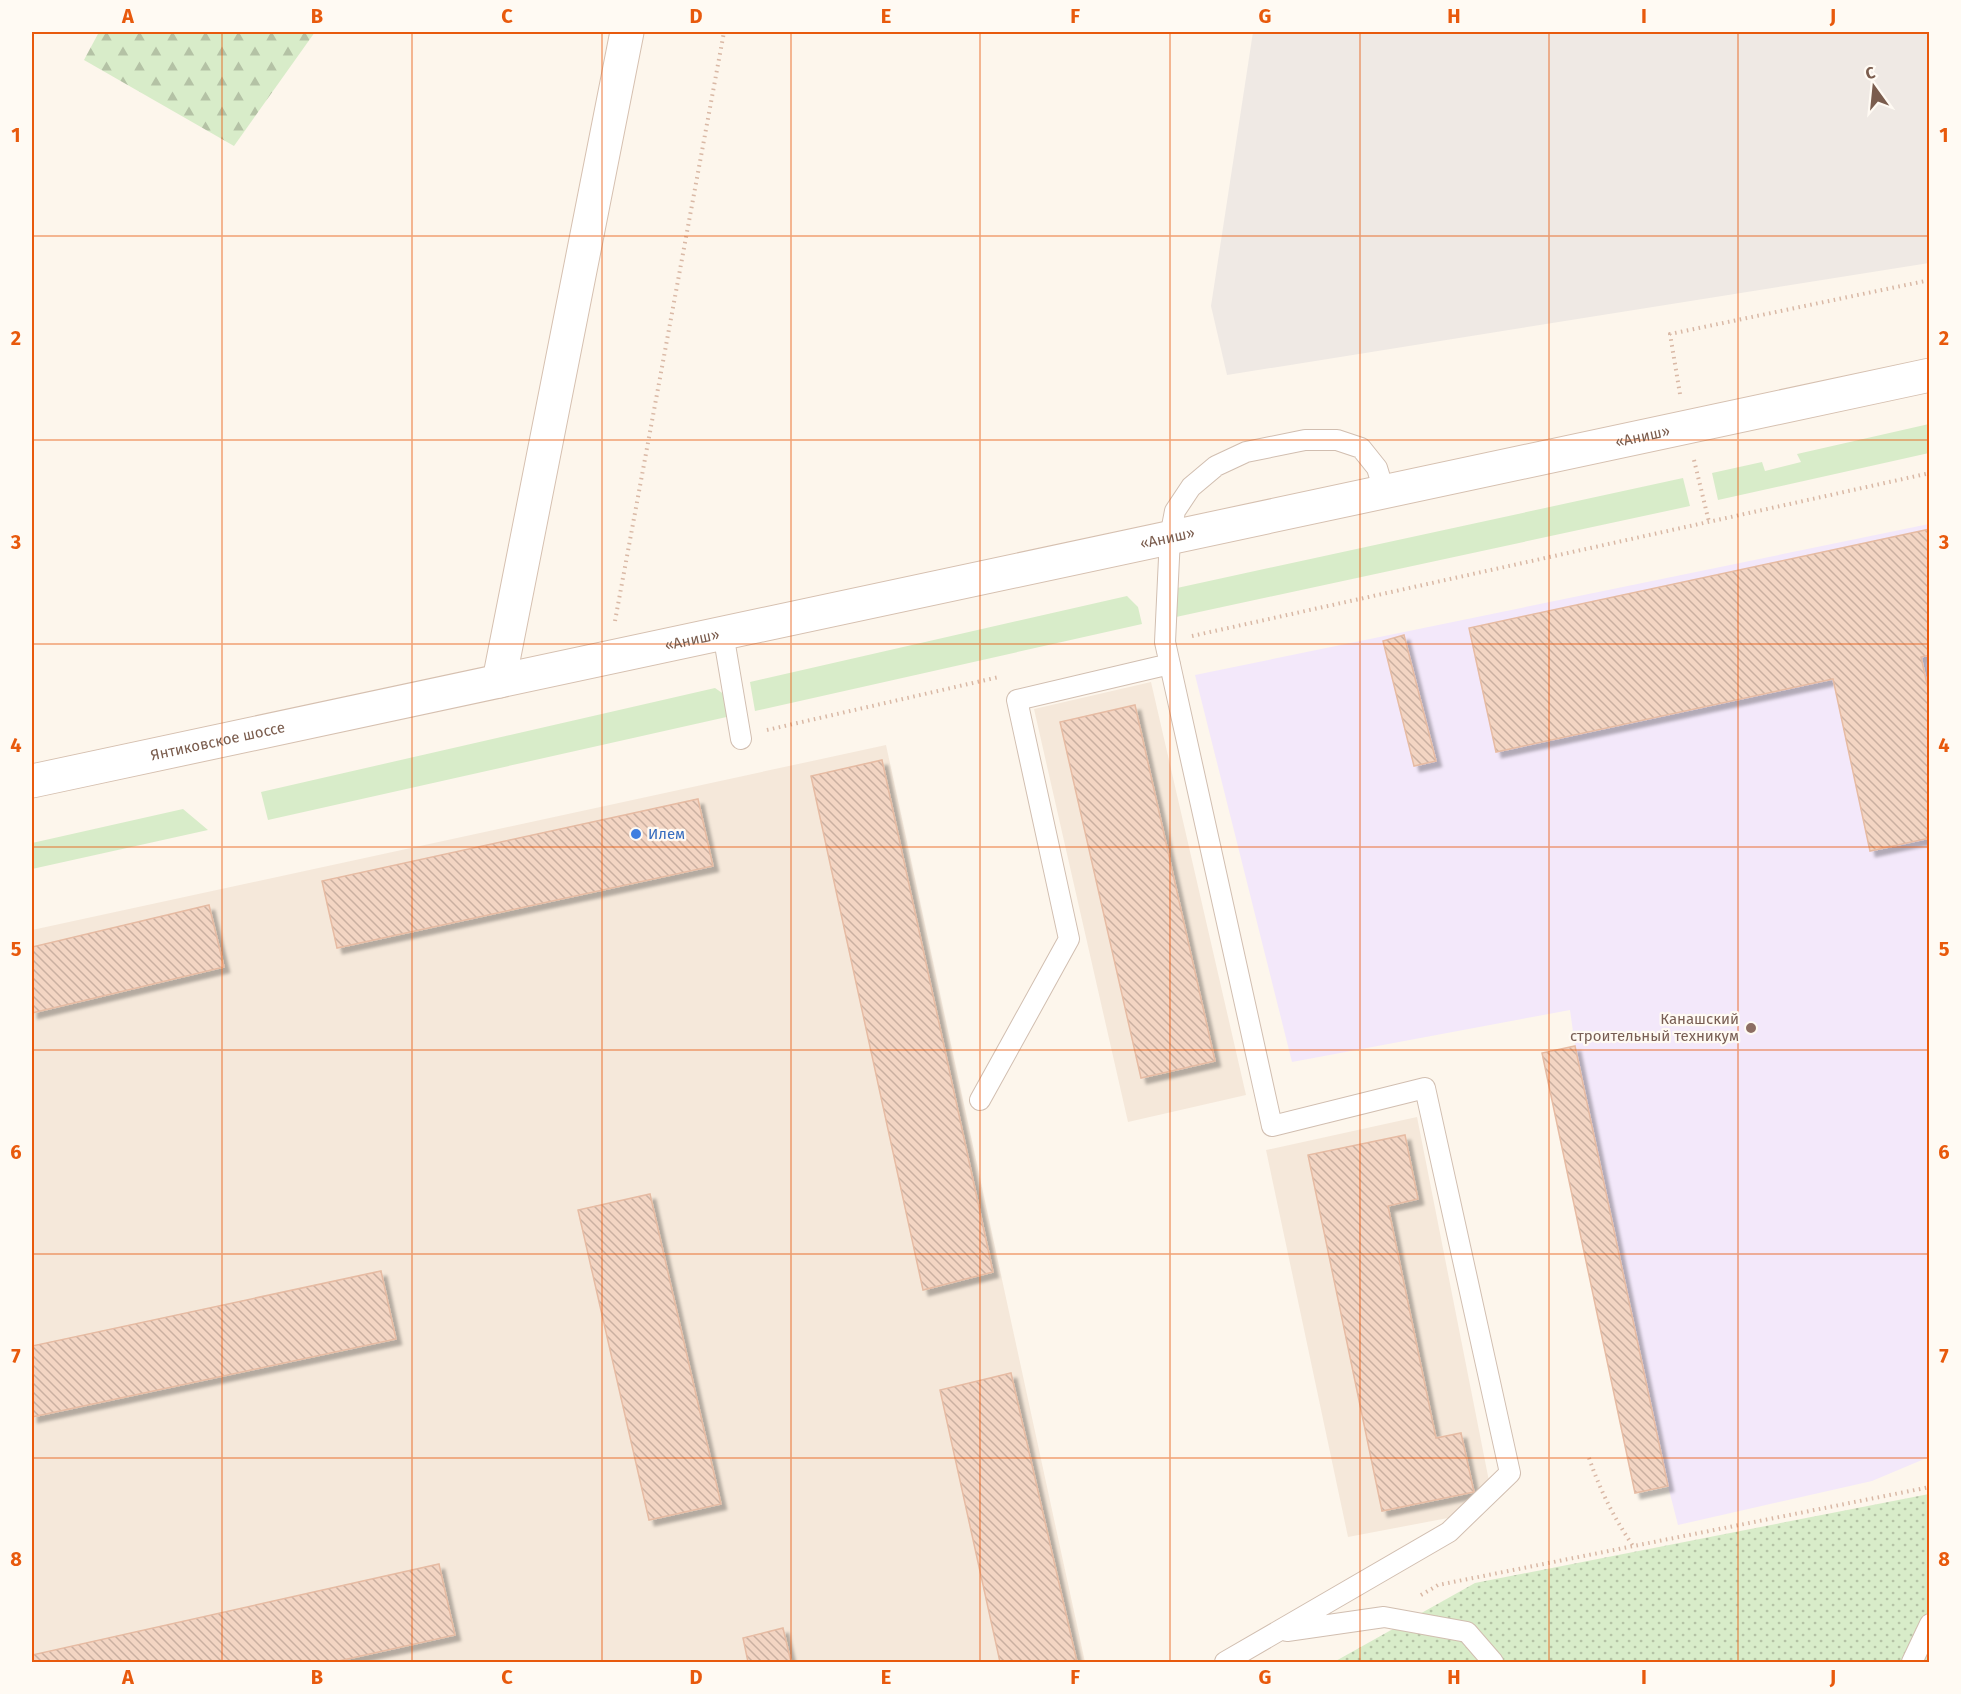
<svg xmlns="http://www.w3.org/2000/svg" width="1961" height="1694" font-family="'Fira Sans',sans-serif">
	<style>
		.residential { fill: #f5e8da }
		.industrial { fill: #efe9e4 }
		.education { fill: #f3e8fa }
		.grass { fill: #d8ecc9 }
		.forest { fill: url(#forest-firs) }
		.park { fill: url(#park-dots) }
		.building { fill: url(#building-back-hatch); stroke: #e6bba3; stroke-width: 1.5; filter: url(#shadow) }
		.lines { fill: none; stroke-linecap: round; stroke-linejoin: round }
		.lane-casing { stroke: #d1beb0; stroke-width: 22 }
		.secondary-casing { stroke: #d6c0b0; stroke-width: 35 }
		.path { stroke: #d9b8a5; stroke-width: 4; stroke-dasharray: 1.5 4.5; stroke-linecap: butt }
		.lane { stroke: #fff; stroke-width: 20 }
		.secondary { stroke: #fff; stroke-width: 33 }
		.grid { fill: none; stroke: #e8590c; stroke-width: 1.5; stroke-opacity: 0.55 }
		.shop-dot { fill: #3f7fe0; stroke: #fffaf3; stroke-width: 2 }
		.education-dot { fill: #8d6e63; stroke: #fffaf3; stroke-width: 2 }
		.labels { text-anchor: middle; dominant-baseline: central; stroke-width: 4.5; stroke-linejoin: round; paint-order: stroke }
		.street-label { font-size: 15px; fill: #7a5c4d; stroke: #fffaf3 }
		.shop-label { font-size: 15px; fill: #366cbe; stroke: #fffaf3; text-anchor: start }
		.education-label { font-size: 15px; fill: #785e54; stroke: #fffaf3; text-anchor: end }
		.neatline { fill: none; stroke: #e8590c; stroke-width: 2 }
		.grid-label { font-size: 20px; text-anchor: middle; font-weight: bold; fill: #e8590c }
	</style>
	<defs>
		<pattern id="forest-firs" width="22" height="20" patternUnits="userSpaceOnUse" patternTransform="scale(1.5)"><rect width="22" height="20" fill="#d8ecc9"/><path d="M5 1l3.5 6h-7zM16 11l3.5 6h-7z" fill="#b4c2a5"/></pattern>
		<pattern id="park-dots" width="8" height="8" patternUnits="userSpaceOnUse" patternTransform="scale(1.5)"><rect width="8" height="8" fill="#d8ecc9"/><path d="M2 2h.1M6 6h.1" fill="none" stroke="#b4c2a5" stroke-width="1.8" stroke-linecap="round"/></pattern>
		<pattern id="building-back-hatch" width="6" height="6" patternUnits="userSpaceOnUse" patternTransform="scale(1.5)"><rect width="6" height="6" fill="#f3d5c3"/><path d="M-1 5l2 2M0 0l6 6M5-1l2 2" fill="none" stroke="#cab0a1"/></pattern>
		<filter id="shadow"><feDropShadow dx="5.5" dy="5.5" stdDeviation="1.5" flood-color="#0004"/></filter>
	</defs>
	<rect width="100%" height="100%" fill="#fdf6ec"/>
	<path class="residential" d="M 1151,682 L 1246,1095 L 1128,1122 L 1034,709 Z
		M 886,745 L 1085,1662 L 32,1662 L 32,930 Z
		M 1417,1117 L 1489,1481 L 1448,1518 L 1348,1537 L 1266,1150 Z"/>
	<path class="industrial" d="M 1253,32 L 1929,32 L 1929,263 L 1227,375 L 1211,306 Z"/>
	<path class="education" d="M 1929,524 L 1929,1457 L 1872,1481 L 1678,1525 L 1668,1486 L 1575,1046 L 1570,1010 L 1292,1062 L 1195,675 Z"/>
	<path class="grass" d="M 1929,424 L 1929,453 L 1718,500 L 1712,473 L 1762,462 L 1765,471 L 1801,462 L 1797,454 Z
		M 1683,478 L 1690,506 L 1176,617 L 1177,588 Z
		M 1127,596 L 1138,607 L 1142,624 L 755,711 L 750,682 Z
		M 715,688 L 725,695 L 731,716 L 268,820 L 261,792 Z
		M 183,809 L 208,830 L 32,869 L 32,843 Z"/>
	<path class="forest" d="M 99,32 L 315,32 L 234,146 L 84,60 Z"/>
	<path class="park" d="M 1929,1494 L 1929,1662 L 1334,1662 L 1475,1583 Z"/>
	<path class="building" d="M 1930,529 L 1930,655 L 1921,657 L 1930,698 L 1930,838 L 1870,851 L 1833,679 L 1496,752 L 1469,628 Z
		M 1404,635 L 1436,761 L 1414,766 L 1383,641 Z
		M 1135,705 L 1215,1061 L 1141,1078 L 1060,722 Z
		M 882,760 L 993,1272 L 923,1290 L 811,776 Z
		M 698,799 L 713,866 L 337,948 L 322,881 Z
		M 209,905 L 224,967 L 32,1013 L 32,947 Z
		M 1575,1046 L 1668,1486 L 1635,1493 L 1542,1053 Z
		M 1405,1135 L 1418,1199 L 1388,1206 L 1436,1438 L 1461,1433 L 1474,1492 L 1382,1511 L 1308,1155 Z
		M 650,1194 L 721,1504 L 649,1520 L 578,1210 Z
		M 381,1271 L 396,1339 L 32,1417 L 32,1346 Z
		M 1011,1373 L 1077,1662 L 1000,1662 L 940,1390 Z
		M 439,1564 L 455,1635 L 334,1662 L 32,1662 L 32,1655 Z
		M 783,1628 L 791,1662 L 748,1662 L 743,1638 Z"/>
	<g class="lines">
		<g class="lane-casing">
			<path id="lane" d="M 723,633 L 741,739
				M 980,1100 L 1069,939 L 1017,700 L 1170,664
				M 1287,1631 L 1384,1617 L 1467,1632 L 1493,1662
				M 1225,1662 L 1449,1532 L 1510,1473 L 1425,1088 L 1272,1126 L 1165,642 L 1170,537 L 1175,511 L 1191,487 L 1216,466 L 1246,452 L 1305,440 L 1337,440 L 1361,448 L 1377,468 L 1384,491
				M 1912,1662 L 1930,1624"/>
		</g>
		<g class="secondary-casing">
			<g id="secondary">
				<path d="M 499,681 L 627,32"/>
				<path id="s1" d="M 32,781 L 1930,375"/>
			</g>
		</g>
		<path class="path" d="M 1680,394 L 1670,334 L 1930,280
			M 1694,460 L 1709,522
			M 615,621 L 724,32
			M 1192,636 L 1930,473
			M 767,730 L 999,677
			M 1589,1458 C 1600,1490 1614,1518 1633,1546
			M 1421,1595 L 1438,1585 L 1930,1487"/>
		<use href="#lane" class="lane"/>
		<use href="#secondary" class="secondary"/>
	</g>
	<path class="grid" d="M 222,32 L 222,1662M 412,32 L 412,1662M 602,32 L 602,1662M 791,32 L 791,1662M 980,32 L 980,1662M 1170,32 L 1170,1662M 1360,32 L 1360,1662M 1549,32 L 1549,1662M 1738,32 L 1738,1662M 32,236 L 1930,236M 32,440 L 1930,440M 32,644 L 1930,644M 32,847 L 1930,847M 32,1050 L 1930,1050M 32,1254 L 1930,1254M 32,1458 L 1930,1458"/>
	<circle class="shop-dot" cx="636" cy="834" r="6"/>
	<circle class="education-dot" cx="1751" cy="1028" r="6"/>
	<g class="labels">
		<g class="street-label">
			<text stroke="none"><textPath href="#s1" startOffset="1647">«Аниш»</textPath></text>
			<text stroke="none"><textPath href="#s1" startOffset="1161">«Аниш»</textPath></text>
			<text stroke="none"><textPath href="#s1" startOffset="675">«Аниш»</textPath></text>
			<text stroke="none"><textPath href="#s1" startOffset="190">Янтиковское шоссе</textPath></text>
		</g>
		<g class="shop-label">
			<text x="648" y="834">Илем</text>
		</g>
		<g class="education-label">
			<text x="1739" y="1019">Канашский<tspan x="1739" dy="17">строительный техникум</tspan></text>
		</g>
	</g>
	<rect width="1961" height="1694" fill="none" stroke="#fffaf3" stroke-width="66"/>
	<g transform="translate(1874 87) rotate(345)" stroke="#fffaf3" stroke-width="4.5" paint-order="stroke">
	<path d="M0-4.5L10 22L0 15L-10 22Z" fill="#7a5c4d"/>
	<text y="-9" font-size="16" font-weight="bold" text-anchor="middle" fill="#7a5c4d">С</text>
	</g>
	<rect x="33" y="33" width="1895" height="1628" class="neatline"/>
	<g class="grid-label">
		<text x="128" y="23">A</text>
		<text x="317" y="23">B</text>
		<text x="507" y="23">C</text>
		<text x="696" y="23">D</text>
		<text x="886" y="23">E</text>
		<text x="1075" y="23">F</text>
		<text x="1265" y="23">G</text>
		<text x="1454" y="23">H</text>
		<text x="1644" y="23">I</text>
		<text x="1833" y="23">J</text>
		<text x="16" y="142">1</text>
		<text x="1944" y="142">1</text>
		<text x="16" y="345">2</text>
		<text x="1944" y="345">2</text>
		<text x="16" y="549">3</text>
		<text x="1944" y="549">3</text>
		<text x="16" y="752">4</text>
		<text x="1944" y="752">4</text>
		<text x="16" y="956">5</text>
		<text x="1944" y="956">5</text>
		<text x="16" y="1159">6</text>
		<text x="1944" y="1159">6</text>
		<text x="16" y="1363">7</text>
		<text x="1944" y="1363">7</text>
		<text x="16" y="1566">8</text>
		<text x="1944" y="1566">8</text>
		<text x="128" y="1684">A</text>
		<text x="317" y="1684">B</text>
		<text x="507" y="1684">C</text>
		<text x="696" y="1684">D</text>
		<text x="886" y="1684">E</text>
		<text x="1075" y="1684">F</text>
		<text x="1265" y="1684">G</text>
		<text x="1454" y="1684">H</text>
		<text x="1644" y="1684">I</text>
		<text x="1833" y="1684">J</text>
	</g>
</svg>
